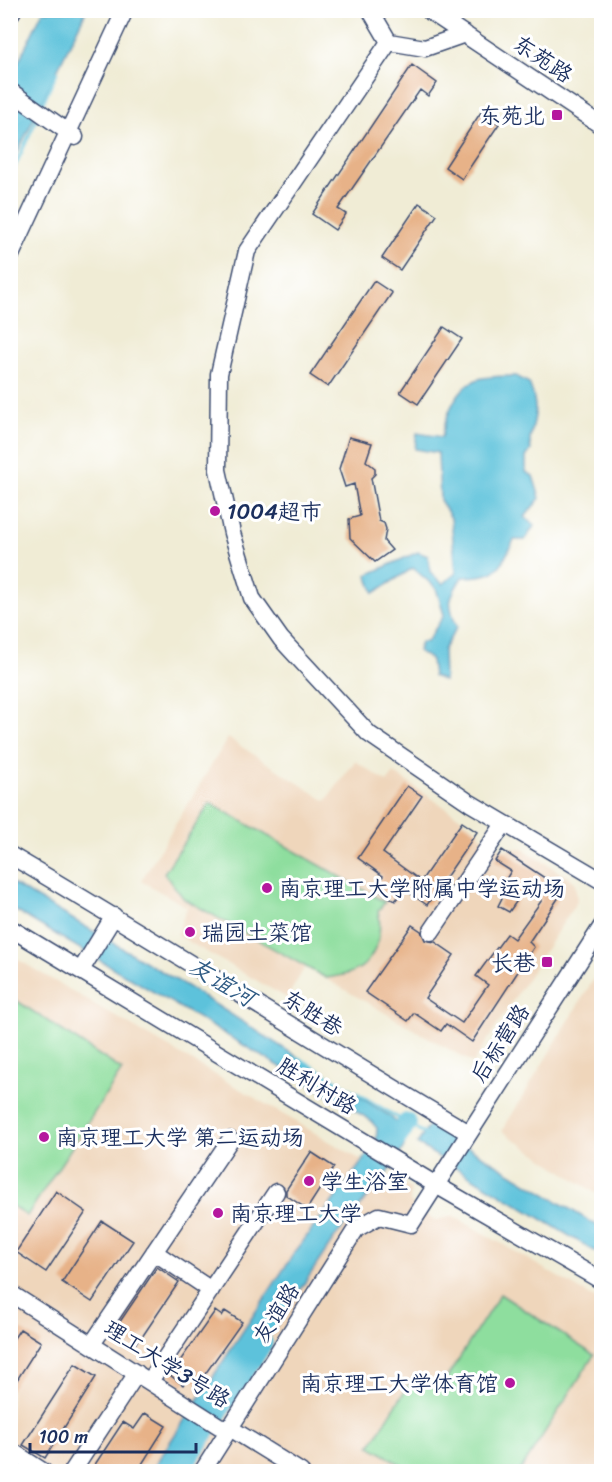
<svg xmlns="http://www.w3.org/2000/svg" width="612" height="1482" font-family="Sriracha,'LXGW WenKai TC',sans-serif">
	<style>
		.built { fill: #efd6bb }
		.green { fill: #8ede9e; stroke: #54867e; stroke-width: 1.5 }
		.water { fill: #5dc2db; stroke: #3c789c; stroke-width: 1.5 }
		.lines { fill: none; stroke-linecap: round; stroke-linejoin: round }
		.stream { stroke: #5dc2db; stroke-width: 3 }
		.river { stroke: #5dc2db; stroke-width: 20 }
		.building { fill: #e7b288 }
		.minor-casing { stroke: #3b4b70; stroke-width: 19 }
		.minor { stroke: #fff; stroke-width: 16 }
		.poi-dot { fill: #b5179e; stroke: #fff; stroke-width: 2 }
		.labels { text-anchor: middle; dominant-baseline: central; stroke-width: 6; stroke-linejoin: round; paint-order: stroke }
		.street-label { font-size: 22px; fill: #1b2f5e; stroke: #fff }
		.poi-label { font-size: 22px; fill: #1b2f5e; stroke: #fff; text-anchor: start }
		.water-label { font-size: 24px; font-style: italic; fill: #2f5b84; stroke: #fff }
	</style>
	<rect width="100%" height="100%" fill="#fff"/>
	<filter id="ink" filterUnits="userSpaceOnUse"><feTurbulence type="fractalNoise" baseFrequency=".0167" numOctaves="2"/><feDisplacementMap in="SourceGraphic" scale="12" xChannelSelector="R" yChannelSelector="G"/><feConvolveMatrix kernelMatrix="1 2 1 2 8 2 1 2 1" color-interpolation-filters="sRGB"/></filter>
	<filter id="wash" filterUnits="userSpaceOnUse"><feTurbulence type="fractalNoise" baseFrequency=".008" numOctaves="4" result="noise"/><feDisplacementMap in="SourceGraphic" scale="24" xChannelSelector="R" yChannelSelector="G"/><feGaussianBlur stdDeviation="1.35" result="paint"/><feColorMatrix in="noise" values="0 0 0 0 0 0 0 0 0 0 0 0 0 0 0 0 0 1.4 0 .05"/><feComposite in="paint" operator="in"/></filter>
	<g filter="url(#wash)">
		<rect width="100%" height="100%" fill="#f0ecd5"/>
		<path class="built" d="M 228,738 L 326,801 L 355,761 L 387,782 L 394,773 L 480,831 L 479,835 L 502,850 L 522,848 L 575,882 L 577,901 L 473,1063 L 305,967 L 287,998 L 177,935 L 187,907 L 141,881 Z
			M 10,955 L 411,1189 L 410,1202 L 435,1220 L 454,1216 L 601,1302 L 601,1471 L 11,1471 Z
			M 601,967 L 602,1197 L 601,1197 L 502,1131 Z"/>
		<path class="green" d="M 210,803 L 385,902 L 378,911 C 382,928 379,950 365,964 C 355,974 339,976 326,978 L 184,899 L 164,873 Z
			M 11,997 L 122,1070 L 27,1216 L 11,1205 Z
			M 500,1294 L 594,1355 L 520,1471 L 411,1471 L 370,1446 L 415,1375 L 439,1390 Z"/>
		<path class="water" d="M 43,11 L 86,11 L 11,165 L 11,77 Z
			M 516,376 L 529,383 C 534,395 537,408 534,421 C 532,434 528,437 531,450 L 526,457 L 526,472 L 533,476 L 540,498 L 525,517 L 534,526 L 525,540 L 514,540 C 498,571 499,576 462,577 C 448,600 447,602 457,627 L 443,650 L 444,681 L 433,676 L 431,660 L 418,651 L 421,642 L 427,642 L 444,615 L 436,588 L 413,568 L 374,593 L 367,575 L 418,552 L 428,556 L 430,572 L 443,584 L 456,573 L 451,518 L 440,500 L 438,453 L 415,449 L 417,433 L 442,437 C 446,415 457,383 483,378 C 494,376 505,376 516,376 Z
			M 11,883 L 188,987 L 390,1116 L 402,1128 L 404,1146 L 395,1163 L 333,1240 L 180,1471 L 151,1471 L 293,1255 L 376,1143 L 377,1128 L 369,1119 L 11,908 Z
			M 430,1124 L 601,1228 L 601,1255 L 417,1144 Z"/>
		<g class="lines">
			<path class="stream" d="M 41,107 L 57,72
				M 10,177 L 38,116
				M 299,1058 L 425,1134"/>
			<path class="river" d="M 389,1150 L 407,1123
				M 179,1472 L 263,1343"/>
		</g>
		<g id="blocks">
			<path class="building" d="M 412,65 L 437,83 L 428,96 L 420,90 L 338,209 L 346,214 L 335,230 L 312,214 Z
				M 481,112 L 499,124 L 462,179 L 445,167 Z
				M 419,203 L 437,215 L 400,270 L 382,258 Z
				M 374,281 L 392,293 L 328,387 L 310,375 Z
				M 444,327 L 462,339 L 418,404 L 400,392 Z
				M 349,437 L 372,443 L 366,461 L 375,468 L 375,474 L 371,478 L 379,521 L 384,523 L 386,529 L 384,541 L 392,550 L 375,562 L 350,538 L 349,519 L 360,516 L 354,484 L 345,487 L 339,469 Z
				M 407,786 L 422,796 L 383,853 L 421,881 L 462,822 L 477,832 L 427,905 L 404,889 L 395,901 L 376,887 L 383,876 L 358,858 Z
				M 502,850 L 554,884 L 552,888 L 557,892 L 554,895 L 559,897 L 529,942 L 534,947 L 472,1042 L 446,1024 L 441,1031 L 414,1013 L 408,1021 L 365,992 L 412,925 L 421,931 L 425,940 L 435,942 L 454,955 L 425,998 L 462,1023 L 488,985 L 476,976 L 507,934 L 514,939 L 542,900 L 525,889 L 509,912 L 498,906 L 502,898 L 499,893 L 501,887 L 511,871 L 495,861 Z
				M 311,1152 L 334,1167 L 307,1209 L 286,1195 L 286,1190 Z
				M 56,1191 L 86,1212 L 46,1272 L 16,1252 Z
				M 102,1221 L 133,1241 L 92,1302 L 62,1282 Z
				M 157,1267 L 179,1282 L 142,1337 L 140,1336 L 134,1346 L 113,1332 Z
				M 215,1311 L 222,1316 L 225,1311 L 242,1322 L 198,1384 L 189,1377 L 183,1385 L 170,1375 Z
				M 20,1329 L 41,1342 L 10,1391 L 10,1344 Z
				M 75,1364 L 96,1377 L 45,1458 L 23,1445 Z
				M 145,1413 L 166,1426 L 137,1472 L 90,1472 L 123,1422 L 134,1429 Z"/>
		</g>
	</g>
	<g filter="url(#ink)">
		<use href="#blocks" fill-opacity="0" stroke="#3b4b70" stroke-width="1.5"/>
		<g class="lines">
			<g class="minor-casing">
				<path id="minor" d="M 372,10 L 372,13 L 389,42
					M 428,10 L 602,126
					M 10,15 L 13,10
					M 389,42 L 247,251 L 219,374 L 218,470 L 232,533 L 252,598 L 281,639 L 369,734 L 470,803 L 602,881
					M 389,42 L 425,48 L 465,34
					M 10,91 L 75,137
					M 10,257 L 125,10
					M 10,855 C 165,946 315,1042 469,1133
					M 10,928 L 436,1185 L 602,1281
					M 431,932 L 504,824
					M 81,970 L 114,916
					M 154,1252 L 211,1290
					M 10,1293 L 219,1426 L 230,1428 L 301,1472
					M 92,1344 L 230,1140
					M 150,1381 L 276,1192
					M 10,1450 L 44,1472
					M 72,1472 L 137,1373
					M 202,1472 L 356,1229 L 379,1216 L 411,1224 L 602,926"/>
			</g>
			<use href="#minor" class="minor"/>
		</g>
	</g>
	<g class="poi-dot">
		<rect x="551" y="109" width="12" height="12" rx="3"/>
		<circle cx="215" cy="511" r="6"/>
		<circle cx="267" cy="888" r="6"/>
		<circle cx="190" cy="932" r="6"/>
		<rect x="541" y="956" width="12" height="12" rx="3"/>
		<circle cx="44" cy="1137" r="6"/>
		<circle cx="309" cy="1181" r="6"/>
		<circle cx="218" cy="1213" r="6"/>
		<circle cx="510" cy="1383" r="6"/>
	</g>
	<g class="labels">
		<g class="street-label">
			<text transform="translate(543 59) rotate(34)">东苑路</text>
			<text transform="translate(313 1013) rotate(32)">东胜巷</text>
			<text transform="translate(500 1043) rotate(-57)">后标营路</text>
			<text transform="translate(317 1086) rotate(31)">胜利村路</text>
			<text transform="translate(276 1313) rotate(-58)">友谊路</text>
			<text transform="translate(167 1364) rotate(32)">理工大学3号路</text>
		</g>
		<g class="poi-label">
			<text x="545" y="115" text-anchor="end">东苑北</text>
			<text x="227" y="511">1004超市</text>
			<text x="279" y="888">南京理工大学附属中学运动场</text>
			<text x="202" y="932">瑞园土菜馆</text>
			<text x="535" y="962" text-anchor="end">长巷</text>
			<text x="56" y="1137">南京理工大学 第二运动场</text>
			<text x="321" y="1181">学生浴室</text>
			<text x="230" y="1213">南京理工大学</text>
			<text x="498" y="1383" text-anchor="end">南京理工大学体育馆</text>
		</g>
		<g class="water-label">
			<text transform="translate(222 982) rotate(31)">友谊河</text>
		</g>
	</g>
	<rect width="612" height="1482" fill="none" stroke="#fff" stroke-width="36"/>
	<path d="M30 1443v9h166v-9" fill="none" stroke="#1b2f5e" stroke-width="3"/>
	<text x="39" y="1443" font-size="18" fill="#1b2f5e" stroke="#ffffff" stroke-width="4.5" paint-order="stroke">100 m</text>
</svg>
